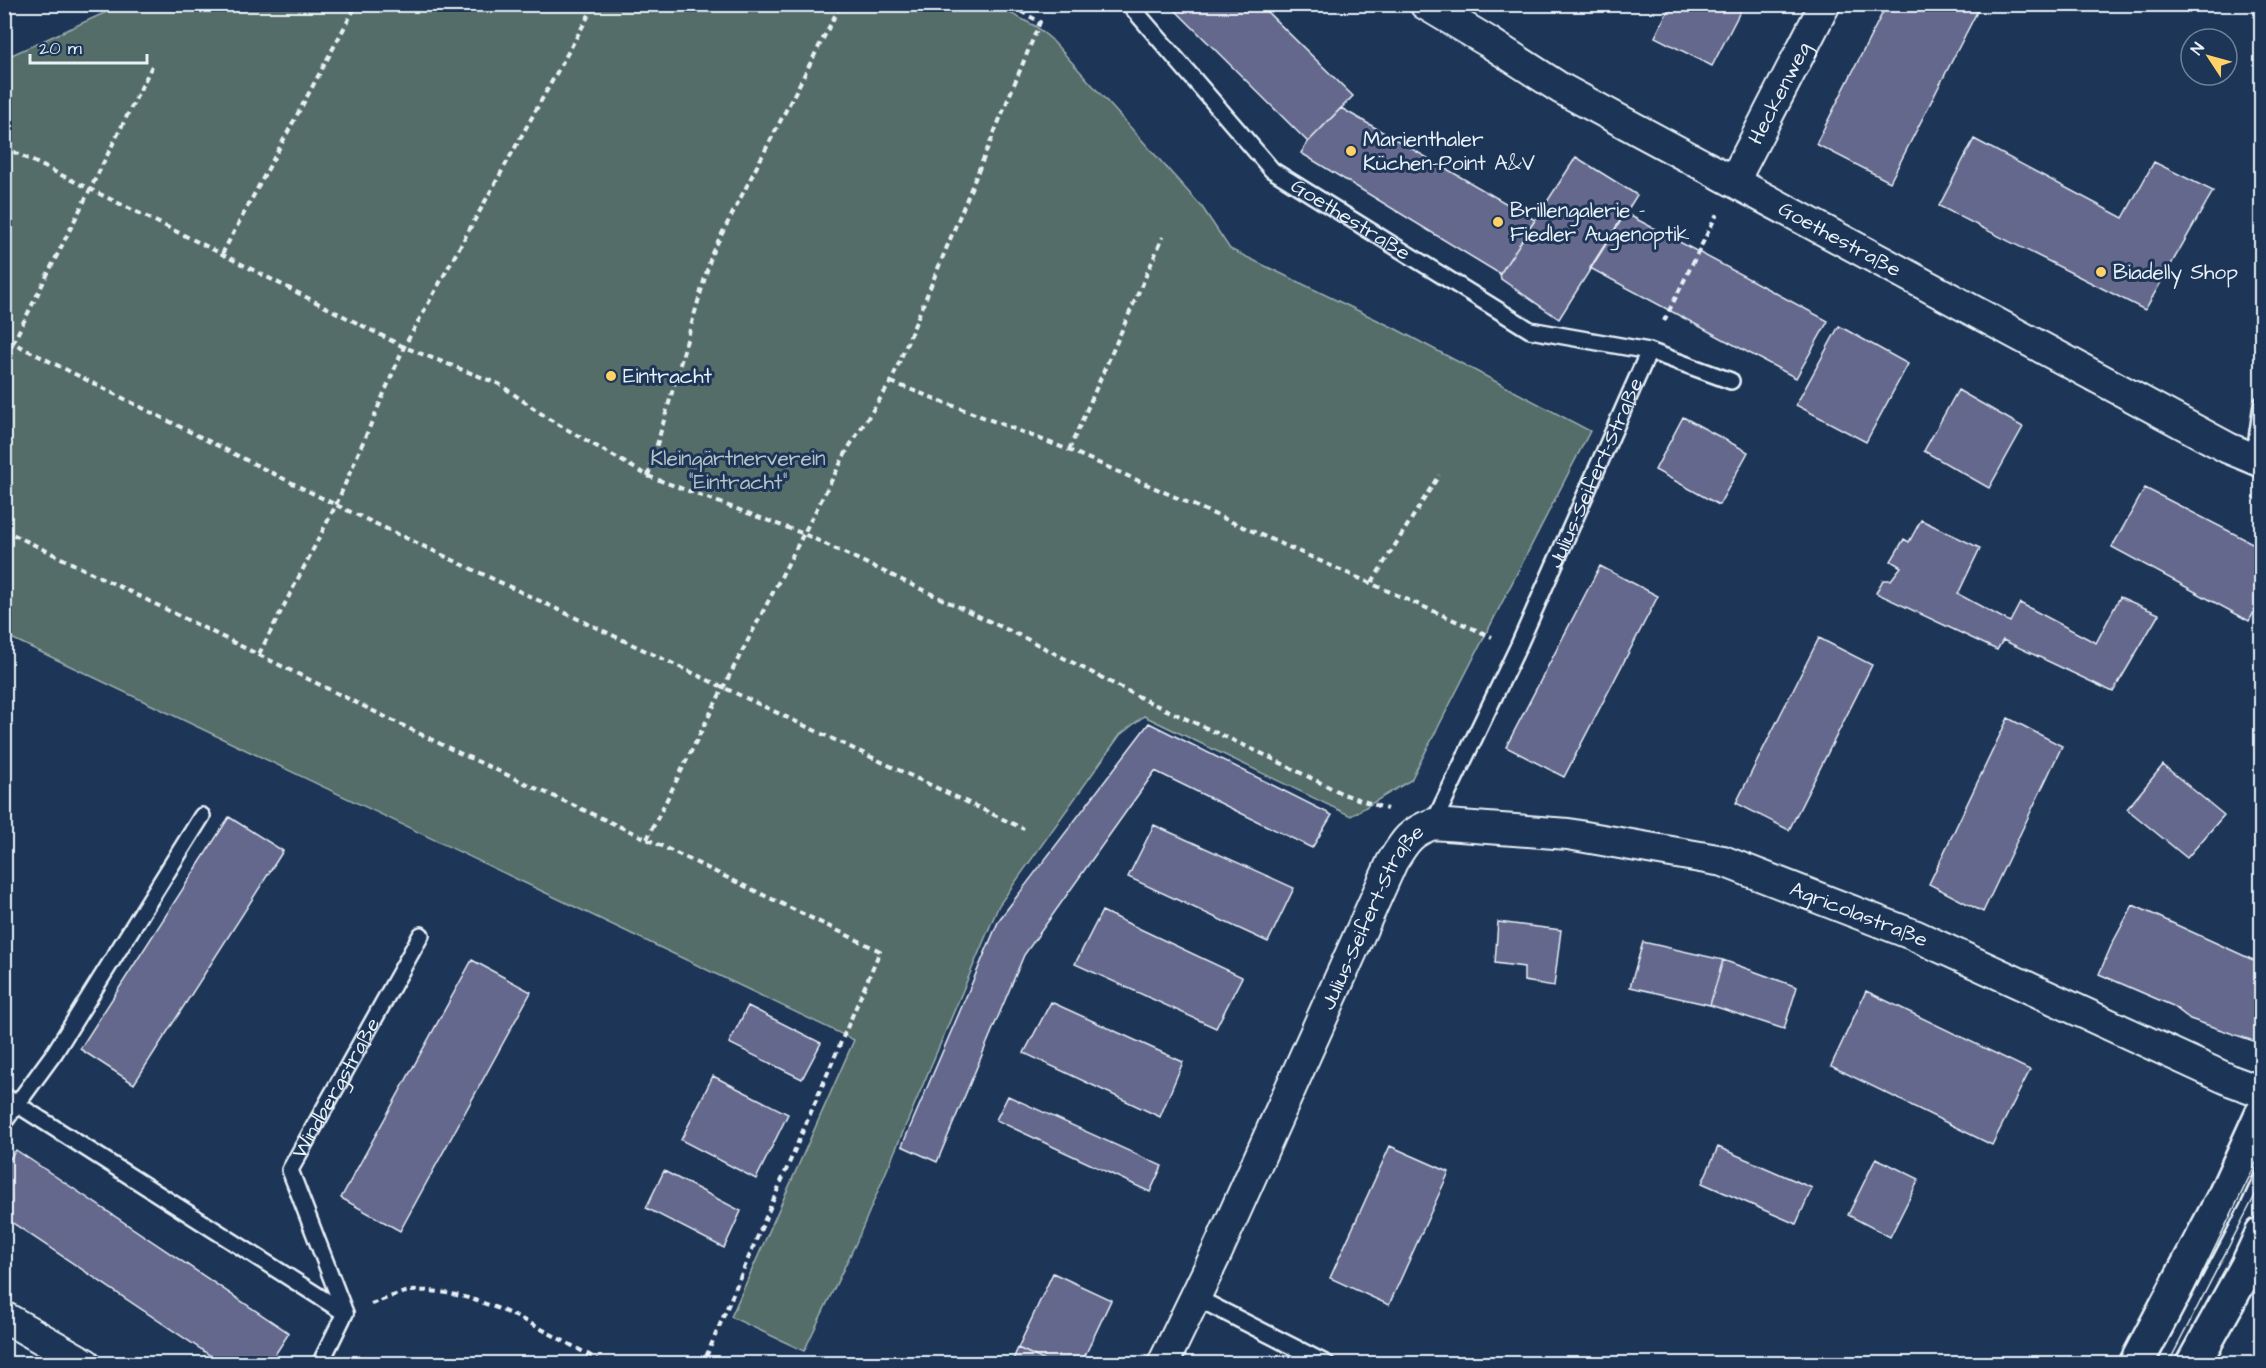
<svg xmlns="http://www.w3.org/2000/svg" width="2266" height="1368" font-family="'Architects Daughter',sans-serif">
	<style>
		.garden { fill: #556d69; stroke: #9eafb0; stroke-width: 1.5 }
		.building { fill: #65688d; stroke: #e8f1f8; stroke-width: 1.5 }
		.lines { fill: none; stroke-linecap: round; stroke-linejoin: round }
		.service-casing { stroke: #e8f1f8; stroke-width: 20 }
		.minor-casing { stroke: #e8f1f8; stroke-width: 34 }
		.secondary-casing { stroke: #e8f1f8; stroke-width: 38 }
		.path { stroke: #e8f1f8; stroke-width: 4; stroke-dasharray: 6 4.5; stroke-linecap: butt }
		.service { stroke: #1d3557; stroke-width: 15 }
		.minor { stroke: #1d3557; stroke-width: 30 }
		.secondary { stroke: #1d3557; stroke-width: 33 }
		.tram { stroke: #e8f1f8; stroke-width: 1.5 }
		.poi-dot { fill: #ffd166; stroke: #1d3557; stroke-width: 2 }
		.labels { text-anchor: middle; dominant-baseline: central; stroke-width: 6; stroke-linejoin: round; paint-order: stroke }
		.street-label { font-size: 21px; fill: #e8f1f8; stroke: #1d3557 }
		.poi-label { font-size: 21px; fill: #e8f1f8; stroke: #1d3557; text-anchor: start }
		.park-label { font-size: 21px; fill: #b5c3c6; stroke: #1d3557 }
	</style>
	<rect width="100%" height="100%" fill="#1d3557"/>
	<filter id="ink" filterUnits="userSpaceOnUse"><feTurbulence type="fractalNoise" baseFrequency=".0167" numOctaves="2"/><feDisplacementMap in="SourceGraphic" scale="12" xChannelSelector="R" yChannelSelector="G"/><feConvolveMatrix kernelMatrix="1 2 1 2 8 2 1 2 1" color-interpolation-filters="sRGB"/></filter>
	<g filter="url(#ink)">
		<path class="garden" d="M 124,4 L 995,5 L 1035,26 L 1051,39 L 1202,207 L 1230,249 L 1394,328 L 1590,431 L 1411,780 L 1351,816 L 1144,716 L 1120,735 L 999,905 L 856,1243 L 804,1351 L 731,1317 L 854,1040 L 5,635 L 5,58 Z"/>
		<path class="building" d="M 1169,4 L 1259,4 L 1353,96 L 1308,142 Z
			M 1671,4 L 1744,4 L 1712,66 L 1655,37 Z
			M 1887,4 L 1981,4 L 1890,182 L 1816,144 Z
			M 1341,108 L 1535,220 L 1500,274 L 1301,153 L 1308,142 Z
			M 1974,139 L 2123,218 L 2154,162 L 2213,191 L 2145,310 L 1939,206 Z
			M 1576,157 L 1637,195 L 1559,319 L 1501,279 L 1500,274 Z
			M 1625,213 L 1828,321 L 1796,378 L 1590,268 Z
			M 1839,326 L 1908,364 L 1866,442 L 1796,405 Z
			M 1958,390 L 2023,427 L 1989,488 L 1924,451 Z
			M 1683,417 L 1748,452 L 1719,505 L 1655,470 Z
			M 2145,488 L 2262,548 L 2262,598 L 2249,621 L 2112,547 Z
			M 1921,520 L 1980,548 L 1958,594 L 2010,622 L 2020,603 L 2096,643 L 2120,597 L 2159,614 L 2113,692 L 2003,640 L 1997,650 L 1876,593 L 1883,580 L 1891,580 L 1901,567 L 1891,561 L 1904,539 L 1909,542 Z
			M 1600,566 L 1658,596 L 1564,777 L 1506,747 Z
			M 1819,638 L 1872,665 L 1789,830 L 1736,803 Z
			M 2008,718 L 2062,746 L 1983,912 L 1929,884 Z
			M 1149,723 L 1332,815 L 1312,848 L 1155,771 L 1024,955 L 937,1162 L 902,1146 L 999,920 Z
			M 2163,765 L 2224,815 L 2187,858 L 2127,809 Z
			M 229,817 L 283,851 L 134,1084 L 80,1049 Z
			M 1154,825 L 1294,888 L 1268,942 L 1128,877 Z
			M 2133,905 L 2262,964 L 2262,1044 L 2190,1019 L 2173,1006 L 2099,974 L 2112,944 Z
			M 1102,911 L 1242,977 L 1216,1028 L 1075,964 Z
			M 1498,922 L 1561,930 L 1554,986 L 1524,981 L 1524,967 L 1495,963 Z
			M 1643,942 L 1723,960 L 1710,1005 L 1630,987 Z
			M 472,960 L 531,992 L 400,1231 L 341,1198 Z
			M 1723,960 L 1797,987 L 1784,1029 L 1710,1005 Z
			M 1866,991 L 2030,1070 L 1992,1145 L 1831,1066 Z
			M 1051,1002 L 1183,1062 L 1160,1117 L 1024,1053 Z
			M 748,1006 L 821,1043 L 802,1079 L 729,1043 Z
			M 713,1076 L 788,1114 L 756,1179 L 681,1140 Z
			M 1008,1096 L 1162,1166 L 1150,1192 L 996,1120 Z
			M 1390,1146 L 1449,1172 L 1389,1305 L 1330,1278 Z
			M 1718,1147 L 1812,1188 L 1796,1224 L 1702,1183 Z
			M 16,1150 L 289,1333 L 269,1364 L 223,1364 L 4,1217 L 4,1167 Z
			M 1876,1158 L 1919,1179 L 1890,1237 L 1848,1215 Z
			M 664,1171 L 741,1211 L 724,1248 L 646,1208 Z
			M 1053,1273 L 1111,1300 L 1081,1364 L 1052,1364 L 1018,1348 Z
			M 1018,1348 L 1052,1364 L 1011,1364 Z"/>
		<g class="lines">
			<g class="service-casing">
				<g id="service">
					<path id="s1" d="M 1129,4 L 1272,170 L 1530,330 L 1649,351 L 1731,381"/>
					<path d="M 2254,459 L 2262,404"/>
					<path id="s2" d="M 1433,824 L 1518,647 L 1649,351"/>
					<path d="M 4,1096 L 345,1313"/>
					<path d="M 4,1122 L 55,1052 L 202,816"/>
					<path d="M 1195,1297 L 1327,1364"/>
					<path id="s3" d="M 320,1364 L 345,1313 L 290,1170 L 421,935"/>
				</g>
			</g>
			<g class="minor-casing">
				<g id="minor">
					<path id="s4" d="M 1425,4 L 1487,41 L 1560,88 L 2228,448 L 2262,462"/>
					<path id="s5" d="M 1734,181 L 1825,4"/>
					<path d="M 4,1317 L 86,1364"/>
					<path id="s6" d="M 1163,1364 L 1217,1252 L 1392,862 C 1405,841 1410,832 1433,824 L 1568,834 L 1723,861 L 1914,935 L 2232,1081 L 2262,1092"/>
				</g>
			</g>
			<g class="secondary-casing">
				<path id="secondary" d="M 2136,1364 L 2225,1195 L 2262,1114
					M 2193,1364 L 2247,1267 L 2262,1234"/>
			</g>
			<path class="path" d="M 152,66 L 13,343 L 336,505 L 1024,829
				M 4,147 L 208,247 L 404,347 L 499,384 L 549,419 L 648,476 L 804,534 L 1025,638 L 1145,700 L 1265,755 L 1343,794 L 1387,809
				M 222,254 L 357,4
				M 1664,321 L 1717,214
				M 4,339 L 13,343 L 4,360
				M 891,382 L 1069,450 L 1492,637
				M 1069,450 L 1163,237
				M 648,476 L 712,253 L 841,4
				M 4,530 L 455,751 L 647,839 L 880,951 L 703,1364
				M 1372,582 L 1439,475
				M 259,654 L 336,505 L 404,347 L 595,4
				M 647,839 L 724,686 L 849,447 L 891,382 L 1040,22 L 1007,4
				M 371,1304 C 383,1300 398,1293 410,1291 C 477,1286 548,1334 606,1364"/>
			<use href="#service" class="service"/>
			<use href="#minor" class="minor"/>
			<use href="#secondary" class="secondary"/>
			<path class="tram" d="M 2155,1364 L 2183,1313 L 2262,1151
				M 2168,1364 L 2262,1182"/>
		</g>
	</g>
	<g class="poi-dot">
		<circle cx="1351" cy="151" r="6"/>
		<circle cx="1498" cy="222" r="6"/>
		<circle cx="2101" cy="272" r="6"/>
		<circle cx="611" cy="376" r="6"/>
	</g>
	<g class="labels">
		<g class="street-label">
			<text stroke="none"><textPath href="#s5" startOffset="99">Heckenweg</textPath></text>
			<text stroke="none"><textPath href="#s1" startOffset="312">Goethestraße</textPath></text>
			<text stroke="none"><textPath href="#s4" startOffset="477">Goethestraße</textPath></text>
			<text stroke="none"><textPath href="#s2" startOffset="387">Julius-Seifert-Straße</textPath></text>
			<text stroke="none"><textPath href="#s6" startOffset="1048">Agricolastraße</textPath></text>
			<text stroke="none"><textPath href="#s6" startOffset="494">Julius-Seifert-Straße</textPath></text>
			<text stroke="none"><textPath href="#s3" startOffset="304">Windbergstraße</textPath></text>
		</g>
		<g class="poi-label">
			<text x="1363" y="139">Marienthaler<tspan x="1363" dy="24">Küchen-Point A&amp;V</tspan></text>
			<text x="1510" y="210">Brillengalerie -<tspan x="1510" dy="24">Fiedler Augenoptik</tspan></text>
			<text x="2113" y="272">Biadelly Shop</text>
			<text x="623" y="376">Eintracht</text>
		</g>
		<g class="park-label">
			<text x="738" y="458">Kleingärtnerverein<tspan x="738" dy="24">"Eintracht"</tspan></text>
		</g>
	</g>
	<rect width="2266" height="1368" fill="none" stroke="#1d3557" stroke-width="24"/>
	<rect x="12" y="12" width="2242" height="1344" fill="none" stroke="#e8f1f8" stroke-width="2" filter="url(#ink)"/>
	<g transform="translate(2209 57) rotate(306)"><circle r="28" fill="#1d3557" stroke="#6e8097" stroke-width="1.5"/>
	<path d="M0-4.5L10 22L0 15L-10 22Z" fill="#ffd166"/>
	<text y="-9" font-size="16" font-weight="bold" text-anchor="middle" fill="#e8f1f8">N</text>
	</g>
	<path d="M30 54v9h117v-9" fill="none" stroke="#e8f1f8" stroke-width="3"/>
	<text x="39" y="54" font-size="18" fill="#e8f1f8" stroke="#1d3557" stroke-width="4.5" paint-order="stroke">20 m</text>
</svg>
